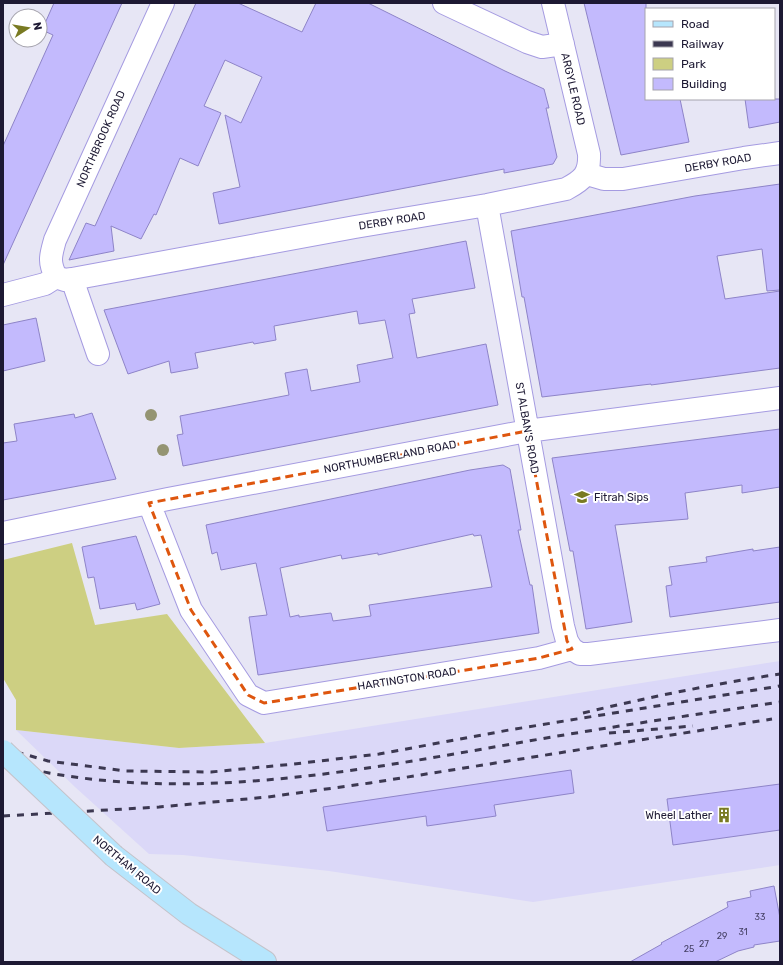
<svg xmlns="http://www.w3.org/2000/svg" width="783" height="965" font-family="Rubik,sans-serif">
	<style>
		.built { fill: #dbd8f8 }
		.green { fill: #cdcf82 }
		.building { fill: #c3bafd; stroke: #8e84c8; fill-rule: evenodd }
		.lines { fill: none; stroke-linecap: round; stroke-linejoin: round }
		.minor-casing { stroke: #a59be1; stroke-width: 24 }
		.major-casing { stroke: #c4c3ca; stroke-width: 24 }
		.minor { stroke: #fff; stroke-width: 22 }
		.major { stroke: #b6e6fd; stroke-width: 22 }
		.rail { stroke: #3c3851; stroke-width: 3; stroke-dasharray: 7 7; stroke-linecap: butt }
		.major-bridge-casing { stroke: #c4c3ca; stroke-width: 24; stroke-linecap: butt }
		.major-bridge { stroke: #b6e6fd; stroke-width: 22 }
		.tree { fill: #949472 }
		.marked { fill: none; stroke: #de560e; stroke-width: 3; stroke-dasharray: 8 5; stroke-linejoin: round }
		.labels { text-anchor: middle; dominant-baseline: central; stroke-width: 4; stroke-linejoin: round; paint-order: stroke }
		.number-label { font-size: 9px; fill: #464166 }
		.street-label { font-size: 11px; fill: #1d1933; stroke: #fff }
		.poi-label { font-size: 11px; fill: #1d1933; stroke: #fff; text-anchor: start }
	</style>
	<rect width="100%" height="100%" fill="#e7e6f5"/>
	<path class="built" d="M 780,661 L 780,865 L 533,902 L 329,871 L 183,855 L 149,854 L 75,787 L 16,730 L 179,748 L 265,743 Z"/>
	<path class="green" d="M 72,543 L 95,625 L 167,614 L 265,743 L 179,748 L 16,730 L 16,700 L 3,678 L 3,560 Z"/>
	<path class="building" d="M 54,3 L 122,3 L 3,265 L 3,146 L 53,35 L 42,30 Z
		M 196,3 L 238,3 L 302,32 L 316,3 L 368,3 L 505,71 L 544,89 L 549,108 L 546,108 L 557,157 L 553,164 L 504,173 L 504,169 L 219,224 L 213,193 L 240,187 L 225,115 L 241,123 L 262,77 L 225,60 L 204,106 L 221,113 L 198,166 L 180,158 L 156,215 L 154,214 L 141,239 L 111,226 L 114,251 L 69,260 L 86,223 L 95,226 Z
		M 584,3 L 646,3 L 646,99 L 680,99 L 689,142 L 621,155 Z
		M 745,99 L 780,99 L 780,122 L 749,128 Z
		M 780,184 L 780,290 L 767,291 L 762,249 L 717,256 L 725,299 L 780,291 L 780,368 L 651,385 L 651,384 L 542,397 L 524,297 L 522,297 L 511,231 L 695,196 Z
		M 466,241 L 475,288 L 412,299 L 415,313 L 409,314 L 417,358 L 486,344 L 498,405 L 183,466 L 177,435 L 183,434 L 180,416 L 289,395 L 285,373 L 307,369 L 311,391 L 360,382 L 357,365 L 393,358 L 385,320 L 359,324 L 357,311 L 274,326 L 276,340 L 254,344 L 253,342 L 195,353 L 198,368 L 171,373 L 169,361 L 128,374 L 104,310 Z
		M 36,318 L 45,361 L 3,371 L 3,325 Z
		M 92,413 L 116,479 L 3,500 L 3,443 L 17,441 L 14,424 L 74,414 L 75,418 Z
		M 780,429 L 780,487 L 742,493 L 742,485 L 685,493 L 688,519 L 615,525 L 632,622 L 586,629 L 573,551 L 570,551 L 552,458 Z
		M 503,465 L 510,469 L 521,530 L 518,530 L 530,585 L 532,585 L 539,633 L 258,675 L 249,617 L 267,615 L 256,563 L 221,570 L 217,552 L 212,554 L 206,525 L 470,470 ZM 473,534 L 474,536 L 481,535 L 492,587 L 369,605 L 371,616 L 333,621 L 331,613 L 299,617 L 299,615 L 290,617 L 280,568 L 341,555 L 342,559 L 378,553 L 378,555 Z
		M 136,536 L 160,604 L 137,610 L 135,603 L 100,609 L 94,577 L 88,578 L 82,547 Z
		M 780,547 L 780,602 L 670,617 L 666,586 L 672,585 L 669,567 L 707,562 L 706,557 L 753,549 L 753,551 Z
		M 571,770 L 574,793 L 494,805 L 496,816 L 427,826 L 426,816 L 327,831 L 323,807 Z
		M 780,784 L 780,830 L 673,845 L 667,799 Z
		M 774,886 L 780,918 L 780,941 L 754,945 L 754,947 L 738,951 L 715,962 L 630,962 L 662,944 L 661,943 L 728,907 L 727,902 L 751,897 L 750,891 Z"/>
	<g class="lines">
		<g class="minor-casing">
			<path id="minor" d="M 444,3 L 527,42 L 542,47 L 563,44
				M 587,174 L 604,179 L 623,179 L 744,158 L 780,153
				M 487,205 L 563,626 L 567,641 L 572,649
				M 56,277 C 48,261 51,255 55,240 L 163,3
				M 72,279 L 98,354
				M 3,295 L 45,284 L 56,277 L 65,280 L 72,279 L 355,227 L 487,205 L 566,189 C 583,180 590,174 589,154 L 553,3
				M 149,503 L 191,610 L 248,695 L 264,703 L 539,658 L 572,649 L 580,654 L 589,654 L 780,630
				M 3,533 L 168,499 L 527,431 L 780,398"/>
		</g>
		<g class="major-casing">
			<path id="major" d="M 114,856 L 189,914 L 265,962"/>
		</g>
		<use href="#minor" class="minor"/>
		<use href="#major" class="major"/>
		<path class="rail" d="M 583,713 C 649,697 714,684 780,674
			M 609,733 L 693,726
			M 3,748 L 48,761 L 126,771 L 211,772 L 294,764 L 379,754 L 509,730 L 780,686
			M 3,761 C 18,765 33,770 49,773 C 207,801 367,769 523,742 C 608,727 694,715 780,702
			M 3,816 L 159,807 L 268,797 L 370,783 L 772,719"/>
		<g class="major-bridge-casing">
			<path id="major-bridge" d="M 3,751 L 114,856"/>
		</g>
		<use href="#major-bridge" class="major-bridge"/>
	</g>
	<g class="tree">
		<circle cx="151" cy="415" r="6"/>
		<circle cx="163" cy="450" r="6"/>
	</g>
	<path class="marked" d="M 527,431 L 567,641 L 572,649 L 539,658 L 264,703 L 248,695 L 191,610 L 149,503 Z"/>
	<defs>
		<g id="school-bare" transform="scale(1.2)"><path d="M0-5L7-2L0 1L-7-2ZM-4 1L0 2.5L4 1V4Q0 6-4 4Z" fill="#797a22" stroke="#fff" stroke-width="2.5" paint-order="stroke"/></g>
		<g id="building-bare" transform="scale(1.2)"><path d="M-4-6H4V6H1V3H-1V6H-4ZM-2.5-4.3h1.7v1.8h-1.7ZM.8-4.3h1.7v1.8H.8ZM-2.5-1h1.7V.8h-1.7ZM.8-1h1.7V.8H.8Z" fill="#797a22" stroke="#fff" stroke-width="2.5" paint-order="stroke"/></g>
	</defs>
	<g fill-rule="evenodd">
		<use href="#school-bare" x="582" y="497"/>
		<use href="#building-bare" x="724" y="815"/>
	</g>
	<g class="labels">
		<g class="number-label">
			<text x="760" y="917">33</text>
			<text x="743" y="932">31</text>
			<text x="722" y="936">29</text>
			<text x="704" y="944">27</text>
			<text x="689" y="949">25</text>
		</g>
		<g class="street-label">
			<text transform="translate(573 89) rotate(77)">ARGYLE ROAD</text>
			<text transform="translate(101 139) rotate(-66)">NORTHBROOK ROAD</text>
			<text transform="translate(718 163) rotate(-10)">DERBY ROAD</text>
			<text transform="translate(392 221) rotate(-9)">DERBY ROAD</text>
			<text transform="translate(527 428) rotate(80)">ST ALBAN'S ROAD</text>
			<text transform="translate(390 457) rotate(-11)">NORTHUMBERLAND ROAD</text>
			<text transform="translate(407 679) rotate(-9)">HARTINGTON ROAD</text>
			<text transform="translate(127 865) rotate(40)">NORTHAM ROAD</text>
		</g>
		<g class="poi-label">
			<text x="594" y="497">Fitrah Sips</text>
			<text x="712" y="815" text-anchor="end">Wheel Lather</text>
		</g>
	</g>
	<rect width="783" height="965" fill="none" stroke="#1d1933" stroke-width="8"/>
	<rect x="645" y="8" width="130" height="92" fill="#ffffff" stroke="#a5a3ad"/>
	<rect x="653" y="21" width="20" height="6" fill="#b6e6fd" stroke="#a5a3ad"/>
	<text x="681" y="28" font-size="12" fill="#1d1933">Road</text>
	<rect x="653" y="41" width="20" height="6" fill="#3c3851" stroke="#a5a3ad"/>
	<text x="681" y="48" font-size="12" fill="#1d1933">Railway</text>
	<rect x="653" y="58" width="20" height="12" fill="#cdcf82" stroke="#a5a3ad"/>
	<text x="681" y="68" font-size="12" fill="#1d1933">Park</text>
	<rect x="653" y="78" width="20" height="12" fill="#c3bafd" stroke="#a5a3ad"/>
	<text x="681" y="88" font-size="12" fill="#1d1933">Building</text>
	<g transform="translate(28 28) rotate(78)"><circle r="19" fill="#ffffff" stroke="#a5a3ad"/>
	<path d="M0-3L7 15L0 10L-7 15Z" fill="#797a22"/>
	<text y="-6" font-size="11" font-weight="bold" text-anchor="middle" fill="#1d1933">N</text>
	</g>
</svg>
